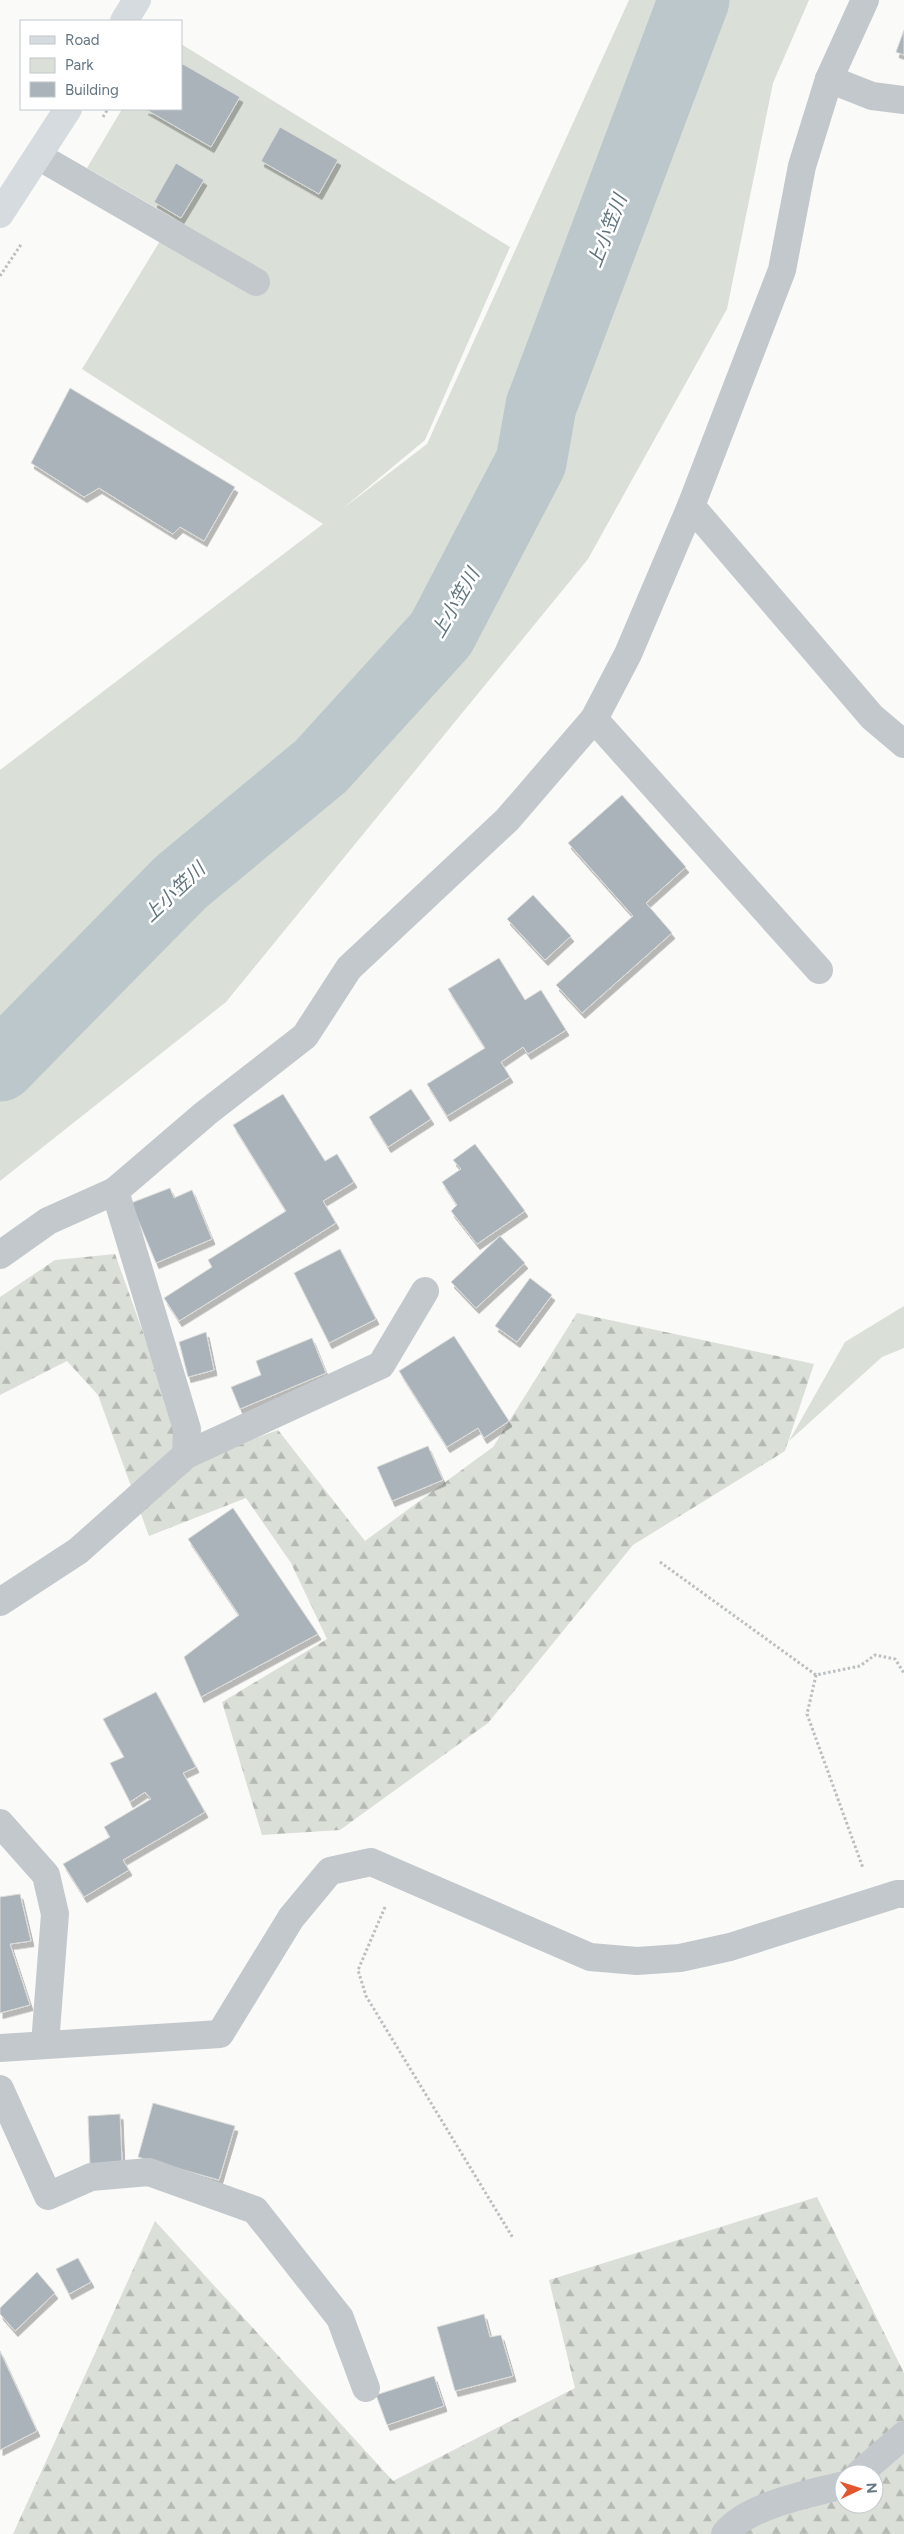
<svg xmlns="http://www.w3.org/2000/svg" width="904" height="2534" font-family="Figtree,'Noto Sans JP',sans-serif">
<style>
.green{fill:#dadfd7}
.forest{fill:url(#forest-firs);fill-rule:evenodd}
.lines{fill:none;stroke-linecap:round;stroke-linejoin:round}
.river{stroke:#bbc7cb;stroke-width:71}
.building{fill:#aab3b9;stroke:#dcdcda;filter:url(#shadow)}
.path{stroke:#bbbfc2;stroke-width:3;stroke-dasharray:2.5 2.5;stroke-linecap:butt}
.minor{stroke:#c3c8cc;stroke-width:28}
.major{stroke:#d6dbdf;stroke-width:28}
.labels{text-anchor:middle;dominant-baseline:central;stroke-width:5;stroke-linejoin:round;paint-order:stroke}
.water-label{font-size:19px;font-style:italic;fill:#60757c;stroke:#fff}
</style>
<defs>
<pattern id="forest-firs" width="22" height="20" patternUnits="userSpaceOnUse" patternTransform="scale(1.25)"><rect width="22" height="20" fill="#dadfd7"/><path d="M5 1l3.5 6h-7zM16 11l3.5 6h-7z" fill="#b4b9b4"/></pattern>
<filter id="shadow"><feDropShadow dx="3" dy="5.5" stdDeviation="0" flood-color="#0004"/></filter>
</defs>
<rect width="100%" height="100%" fill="#fafaf8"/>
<g class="green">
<polygon points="629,0 809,0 773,83 727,309 588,559 226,1002 0,1181 0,770 323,524 82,369 174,218 87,168 122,109 181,109 181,44 510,247 425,440 341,510 427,444"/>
<polygon points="904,1306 904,1348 882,1357 789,1441 845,1342"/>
</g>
<g class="forest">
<polygon points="115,1254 181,1439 210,1455 278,1430 365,1541 493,1447 577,1313 814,1364 785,1451 633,1545 488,1723 340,1830 262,1835 222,1702 327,1639 291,1563 246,1498 149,1536 98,1395 67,1361 0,1395 0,1297 55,1260"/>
<path d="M817,2197L904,2373V2534H13L155,2221L393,2481L575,2388L549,2280ZM844,2474H874V2504H844Z"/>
</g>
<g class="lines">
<polyline class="river" points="0,1066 181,882 321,766 441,634 531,462 541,406 694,0"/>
</g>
<g class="building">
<polygon points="904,30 904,55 896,52"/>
<polygon points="181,63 240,97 211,147 145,109 181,109"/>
<polygon points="280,127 338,160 319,194 261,161"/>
<polygon points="176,163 204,180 181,218 154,202"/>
<polygon points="70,388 235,487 204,541 180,527 173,534 99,488 84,497 31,463"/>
<polygon points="622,795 686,867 646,903 672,933 582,1013 556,985 633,916 568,843"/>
<polygon points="533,895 571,936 545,960 507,919"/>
<polygon points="499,958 525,1000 541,990 566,1030 528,1054 523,1047 501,1062 510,1077 447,1116 427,1084 485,1048 448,989"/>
<polygon points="411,1089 431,1119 388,1147 369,1117"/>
<polygon points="283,1094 325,1161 337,1154 354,1182 323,1201 336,1223 179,1321 164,1298 212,1267 208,1260 286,1211 233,1125"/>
<polygon points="475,1144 525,1211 477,1244 451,1211 457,1205 442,1182 461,1169 453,1160"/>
<polygon points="170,1188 174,1198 192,1190 212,1239 156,1263 131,1203"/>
<polygon points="500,1236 525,1263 476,1308 451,1282"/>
<polygon points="340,1249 376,1319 329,1343 294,1273"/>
<polygon points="530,1278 552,1295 517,1342 495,1326"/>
<polygon points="206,1332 214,1370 188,1377 179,1342"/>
<polygon points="454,1336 509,1421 484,1438 478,1428 447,1447 399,1371"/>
<polygon points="312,1338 326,1373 240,1409 231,1387 261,1375 256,1361"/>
<polygon points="428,1446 443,1480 392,1501 377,1467"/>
<polygon points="233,1508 318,1634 201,1697 184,1657 239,1615 188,1539"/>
<polygon points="156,1692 196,1767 183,1773 205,1812 123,1860 129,1870 84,1897 63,1864 110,1837 104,1827 151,1799 145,1792 130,1802 110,1763 124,1757 103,1719"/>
<polygon points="20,1894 31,1941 10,1944 30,2005 0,2013 0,1897"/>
<polygon points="153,2103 235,2126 219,2180 138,2157"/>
<polygon points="120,2114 122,2163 90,2165 88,2116"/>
<polygon points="78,2258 91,2282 69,2294 56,2269"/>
<polygon points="37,2272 55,2293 15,2331 0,2314 0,2308"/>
<polygon points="484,2314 490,2337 501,2335 513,2376 455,2391 437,2327"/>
<polygon points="0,2351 37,2431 0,2450"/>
<polygon points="434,2376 444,2406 387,2425 376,2395"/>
</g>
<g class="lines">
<g class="path">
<polyline points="103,117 108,109"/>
<polyline points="0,276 22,243"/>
<polyline points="660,1562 816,1675 860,1666 875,1655 895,1659 904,1673"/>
<polyline points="816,1675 807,1714 863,1868"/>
<polyline points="385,1907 358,1970 366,1996 513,2238"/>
</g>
<g class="minor">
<polyline points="829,79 872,96 904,100"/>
<polyline points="38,156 256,282"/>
<polyline points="691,506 872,717 904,744"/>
<polyline points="594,719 819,970"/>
<polyline points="0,1255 48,1221 115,1191 206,1113 305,1036 349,968 507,820 594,719 628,654 691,506 782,270 802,166 829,79 865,0"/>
<polyline points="186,1455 381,1365 425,1291"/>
<polyline points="0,1602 78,1551 186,1455 187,1429 115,1191"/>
<polyline points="0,1823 46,1875 55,1914 45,2044"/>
<polyline points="0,2048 220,2034 291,1918 330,1871 371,1862 590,1957 637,1961 680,1958 730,1947 897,1894 904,1894"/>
<polyline points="0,2089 48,2196 91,2177 149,2172 255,2210 340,2318 366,2388"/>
<polyline points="859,2474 904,2435"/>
<path d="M725,2534C747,2505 809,2494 844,2485"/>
</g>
<g class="major">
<polyline points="124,21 137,0"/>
<polyline points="0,214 68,109"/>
</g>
</g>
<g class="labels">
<g class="water-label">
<text transform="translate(607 231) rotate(-69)">上小笠川</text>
<text transform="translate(455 603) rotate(-60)">上小笠川</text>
<text transform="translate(174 892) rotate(-43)">上小笠川</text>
</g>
</g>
<rect x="20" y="20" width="162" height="90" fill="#ffffff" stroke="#c1c8cd"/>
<rect x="30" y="36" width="25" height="8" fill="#d6dbdf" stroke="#c1c8cd"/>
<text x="65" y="45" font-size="15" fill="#657683">Road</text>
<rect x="30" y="58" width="25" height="15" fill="#dadfd7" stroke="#c1c8cd"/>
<text x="65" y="70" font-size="15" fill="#657683">Park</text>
<rect x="30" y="82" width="25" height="15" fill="#aab3b9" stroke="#c1c8cd"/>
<text x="65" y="95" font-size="15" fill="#657683">Building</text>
<g transform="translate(859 2489) rotate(86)"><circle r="24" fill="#ffffff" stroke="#c1c8cd"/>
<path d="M0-4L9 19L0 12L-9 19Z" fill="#e4572e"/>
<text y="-8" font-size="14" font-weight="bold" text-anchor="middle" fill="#657683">N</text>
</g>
</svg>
